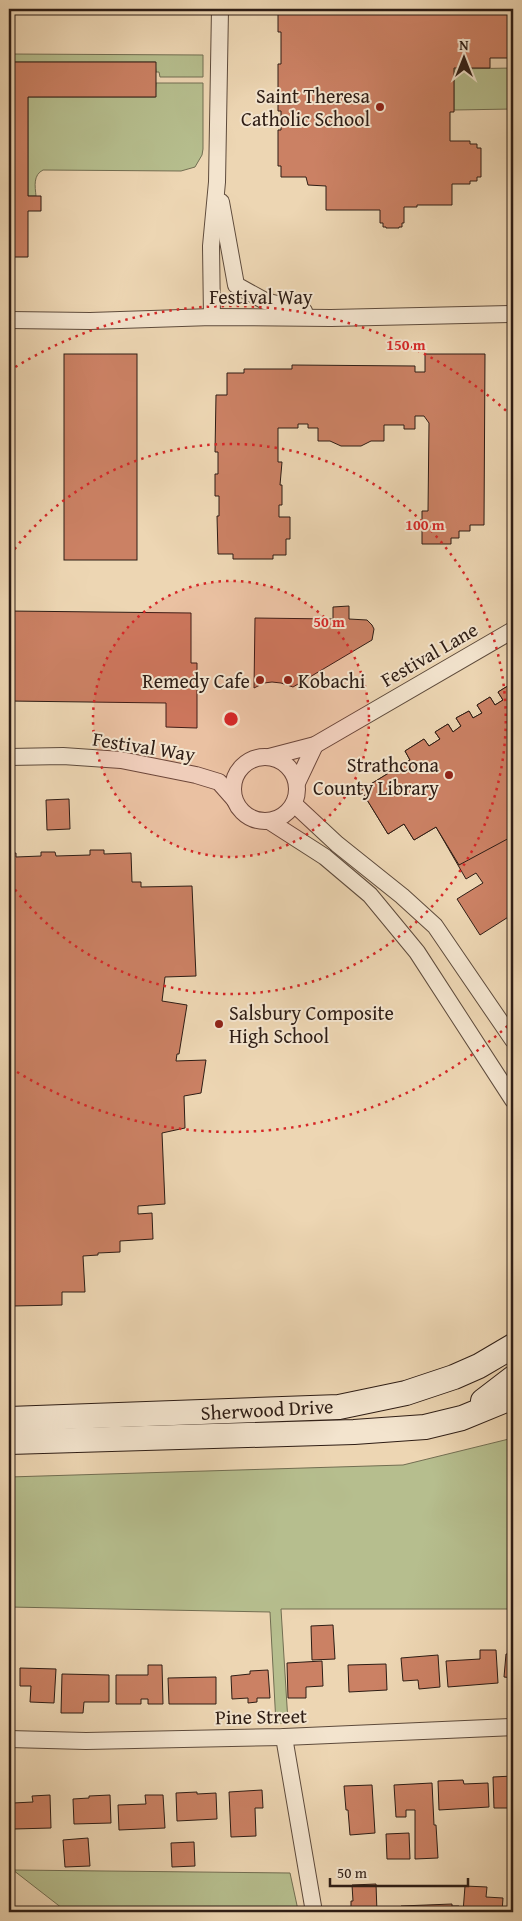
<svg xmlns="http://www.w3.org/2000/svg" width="522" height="1921" font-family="'Gentium Book Plus',serif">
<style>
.green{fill:#b6be8e;stroke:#726e52}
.building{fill:#cb8164;stroke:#2e1d15}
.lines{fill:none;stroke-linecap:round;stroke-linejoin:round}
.street-casing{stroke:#5e4b3c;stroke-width:18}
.secondary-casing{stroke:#2e1d15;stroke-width:26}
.street{stroke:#f3e4ce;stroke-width:16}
.secondary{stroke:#f3e4ce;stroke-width:24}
.ring{fill:none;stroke:#d62828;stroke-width:2.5;stroke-dasharray:2.5 5}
.poi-dot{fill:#8f2418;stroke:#f3e4ce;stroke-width:2}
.labels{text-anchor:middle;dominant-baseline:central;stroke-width:4;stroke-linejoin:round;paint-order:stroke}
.poi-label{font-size:20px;fill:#2e1d15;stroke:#f3e4ce;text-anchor:end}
.street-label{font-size:20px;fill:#2e1d15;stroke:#f3e4ce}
.centre{fill:#d62828;stroke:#f3e4ce;stroke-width:2.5}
.ring-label{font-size:15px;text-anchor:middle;font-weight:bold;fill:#d62828;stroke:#f3e4ce;stroke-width:4;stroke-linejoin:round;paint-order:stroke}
</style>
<rect width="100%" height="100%" fill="#edd6b3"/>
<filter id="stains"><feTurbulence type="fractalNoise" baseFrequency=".004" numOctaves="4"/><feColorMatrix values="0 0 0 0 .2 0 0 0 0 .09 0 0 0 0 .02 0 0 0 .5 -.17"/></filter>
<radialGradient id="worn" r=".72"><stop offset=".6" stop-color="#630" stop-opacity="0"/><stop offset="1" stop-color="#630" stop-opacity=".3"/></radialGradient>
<g class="green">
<polygon points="9,54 203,55 203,77 160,77 159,72 156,72 155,62 9,62"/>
<polygon points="513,68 513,109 454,110 454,69"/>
<path d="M156,83H203V149L202,155L195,167L181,171L43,170C33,175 35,186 36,196H28V97H155Z"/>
<polygon points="513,1438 513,1609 281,1609 288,1722 276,1724 270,1612 9,1607 9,1477 403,1465"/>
<polygon points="13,1870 290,1873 298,1910 296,1912 67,1912"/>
</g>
<g class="building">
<polygon points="281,9 509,9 509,27 513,27 513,58 490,58 490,68 454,68 454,112 450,112 450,141 470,141 470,144 477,144 477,148 481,148 481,177 477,177 477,181 470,181 470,184 452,184 452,205 417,205 417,207 404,207 404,223 402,223 402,227 399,227 399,228 386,228 386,227 383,227 383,223 380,223 380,210 326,210 326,186 308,185 306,177 281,177 281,166 278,166 278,130 281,130 281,111 278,111 278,64 281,64 281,32 278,32 278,13 281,13"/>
<polygon points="9,62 156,62 156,97 28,97 28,196 41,196 41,211 28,211 28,257 12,257 12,261 9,261"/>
<rect x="64" y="354" width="73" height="206"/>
<polygon points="425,354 485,354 484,525 470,525 470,531 459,531 459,538 451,538 451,544 422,544 422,511 428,511 429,423 424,416 415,416 415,429 404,429 404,425 384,425 384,441 371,441 361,446 341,446 330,441 318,441 318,428 308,428 308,424 298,424 298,428 278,428 278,462 282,462 280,485 282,485 282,505 279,505 279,517 290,517 290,539 286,539 286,555 273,555 273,559 233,559 233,554 218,554 217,516 219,516 219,496 215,496 215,474 218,474 218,452 215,452 216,395 227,395 227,373 244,373 244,369 292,369 292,365 415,366 415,372 425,372"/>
<polygon points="349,606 349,619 367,620 372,625 374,629 372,640 293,687 281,683 272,682 264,683 254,688 255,618 333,619 333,607"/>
<polygon points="9,611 191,613 191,663 197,663 197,728 166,727 166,703 9,701"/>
<polygon points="511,684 513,688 513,914 480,935 457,899 483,883 476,873 466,879 436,827 414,840 404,824 388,834 361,790 410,760 405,751 424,739 429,746 440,739 435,732 448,724 453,732 461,726 456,718 469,711 473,718 482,713 477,705 490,697 495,705 503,700 498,692"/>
<polygon points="511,684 513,688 513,836 459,865 436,827 414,840 404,824 388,834 361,790 410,760 405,751 424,739 429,746 440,739 435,732 448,724 453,732 461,726 456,718 469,711 473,718 482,713 477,705 490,697 495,705 503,700 498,692"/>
<polygon points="69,799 70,829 47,830 46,800"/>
<polygon points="90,850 104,850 104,854 131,853 132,882 141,882 141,887 192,886 196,976 165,977 162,1001 187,1005 179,1054 177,1054 176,1061 206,1060 201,1093 184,1096 185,1128 162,1133 165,1204 138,1206 138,1214 152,1213 153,1239 120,1241 120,1252 98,1253 98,1255 83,1256 85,1292 62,1292 62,1305 13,1306 11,1237 9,1237 9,853 16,853 16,857 41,856 41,852 55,852 56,856 90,855"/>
<polygon points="333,1625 335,1659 312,1660 311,1626"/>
<polygon points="480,1650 496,1650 498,1683 448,1687 446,1661 480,1659"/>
<polygon points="506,1654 513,1654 513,1678 504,1677"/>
<polygon points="438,1655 440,1687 419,1689 418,1680 403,1681 401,1658"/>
<polygon points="322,1661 323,1686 306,1687 306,1698 288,1698 287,1663"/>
<polygon points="386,1664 387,1690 349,1692 348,1665"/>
<polygon points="148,1665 162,1665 163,1704 148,1704 148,1699 141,1699 141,1704 116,1704 116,1675 148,1675"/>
<polygon points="20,1668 56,1669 54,1703 30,1702 31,1686 20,1686"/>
<polygon points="268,1670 270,1698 257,1698 257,1702 248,1703 248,1698 232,1699 231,1676 250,1674 250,1671"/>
<polygon points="62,1674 109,1675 109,1702 84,1702 83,1713 61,1713"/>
<polygon points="216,1677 216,1704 169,1704 168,1678"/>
<polygon points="513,1776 513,1808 494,1808 493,1777"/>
<polygon points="463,1780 464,1784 488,1783 489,1807 439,1810 438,1781"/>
<polygon points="432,1783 434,1825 436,1825 438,1858 415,1859 415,1810 406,1810 406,1817 396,1817 394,1785"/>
<polygon points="372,1785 375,1833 350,1835 348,1810 346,1810 344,1786"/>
<polygon points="262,1790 263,1808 255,1808 256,1836 231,1837 229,1792"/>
<polygon points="197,1792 197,1794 216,1793 217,1819 177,1821 176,1793"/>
<polygon points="50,1795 51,1828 14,1829 13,1803 33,1802 32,1796"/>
<polygon points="110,1795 111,1823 74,1824 73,1799 89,1798 89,1796"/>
<polygon points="145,1795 163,1795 165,1828 119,1830 118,1805 146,1804"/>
<polygon points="513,1821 513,1847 508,1846"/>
<polygon points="409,1833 410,1859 387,1859 386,1834"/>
<polygon points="88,1838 90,1866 65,1867 63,1840"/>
<polygon points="194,1842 195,1866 172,1867 171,1843"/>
<polygon points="376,1884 377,1912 351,1912 351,1901 353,1901 352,1885"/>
<polygon points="465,1886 487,1887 486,1897 503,1898 502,1912 463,1912"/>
<polygon points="452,1904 452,1906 459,1906 459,1912 401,1912 401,1906"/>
</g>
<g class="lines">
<defs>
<g id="street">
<polyline points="221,202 236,285 265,301 304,311"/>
<polyline points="212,317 211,246 217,182 220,9"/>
<polyline points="9,320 90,321 212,317 331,318 513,314"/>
<circle cx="265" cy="789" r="32"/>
<polyline points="9,757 63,756 121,760 196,775 219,782 234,799"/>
<polyline points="269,757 315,745 513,630"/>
<polyline points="297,783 315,745"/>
<polyline points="294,804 337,844 402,896 435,926 513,1040"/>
<polyline points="269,821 325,857 370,895 417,952 513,1100"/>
<polyline points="284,1737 314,1912"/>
<polyline points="9,1739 86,1741 284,1737 513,1727"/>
</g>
<g id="secondary">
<polyline points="483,1401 513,1378"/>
<polyline points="9,1419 339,1407 406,1393 454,1377 479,1366 513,1346"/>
<polyline points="9,1442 354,1432 425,1427 462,1418 513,1397"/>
</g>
</defs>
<use href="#street" class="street-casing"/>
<use href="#secondary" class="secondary-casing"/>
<use href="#street" class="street"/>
<use href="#secondary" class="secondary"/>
</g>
<circle cx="231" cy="719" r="138" fill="#d62828" fill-opacity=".12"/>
<g class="ring">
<circle cx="231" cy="719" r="138"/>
<path d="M10 555A275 275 0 1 1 10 883"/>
<path d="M513 1021A413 413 0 0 1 9 1067M9 371A413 413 0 0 1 513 417"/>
</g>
<g class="poi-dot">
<circle cx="380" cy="107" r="5"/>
<circle cx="260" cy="680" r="5"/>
<circle cx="288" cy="680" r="5"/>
<circle cx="449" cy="775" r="5"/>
<circle cx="219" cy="1024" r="5"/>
</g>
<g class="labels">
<g class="poi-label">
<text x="370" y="95">Saint Theresa<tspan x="370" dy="23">Catholic School</tspan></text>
<text x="250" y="680">Remedy Cafe</text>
<text x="298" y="680" text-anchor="start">Kobachi</text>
<text x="439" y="764">Strathcona<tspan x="439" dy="23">County Library</tspan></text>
<text x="229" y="1012" text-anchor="start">Salsbury Composite<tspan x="229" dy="23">High School</tspan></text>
</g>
<g class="street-label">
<text x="261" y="296">Festival Way</text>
<text transform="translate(429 654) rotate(-30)">Festival Lane</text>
<text transform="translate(144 746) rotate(9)">Festival Way</text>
<text transform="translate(267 1409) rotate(-3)">Sherwood Drive</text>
<text transform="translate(261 1716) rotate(-1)">Pine Street</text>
</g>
</g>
<circle cx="231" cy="719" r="8" class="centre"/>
<g class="ring-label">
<text x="406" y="350">150 m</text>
<text x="425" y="530">100 m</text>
<text x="329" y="627">50 m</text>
</g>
<rect width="522" height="1921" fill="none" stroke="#edd6b3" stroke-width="30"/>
<rect x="10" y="10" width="502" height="1901" fill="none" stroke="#2e1d15" stroke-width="2.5"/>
<rect x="15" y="15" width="492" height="1891" fill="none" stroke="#2e1d15"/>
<g transform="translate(464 58)" stroke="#f3e4ce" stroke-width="4" paint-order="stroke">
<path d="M0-4L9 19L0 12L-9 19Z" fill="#2e1d15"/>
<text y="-8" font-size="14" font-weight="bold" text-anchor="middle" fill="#2e1d15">N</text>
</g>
<path d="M330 1878v8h138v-8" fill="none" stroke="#2e1d15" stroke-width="2.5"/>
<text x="337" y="1878" font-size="15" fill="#2e1d15" stroke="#f3e4ce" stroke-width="4" paint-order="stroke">50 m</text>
<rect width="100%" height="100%" filter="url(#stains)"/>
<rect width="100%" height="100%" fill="url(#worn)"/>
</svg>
